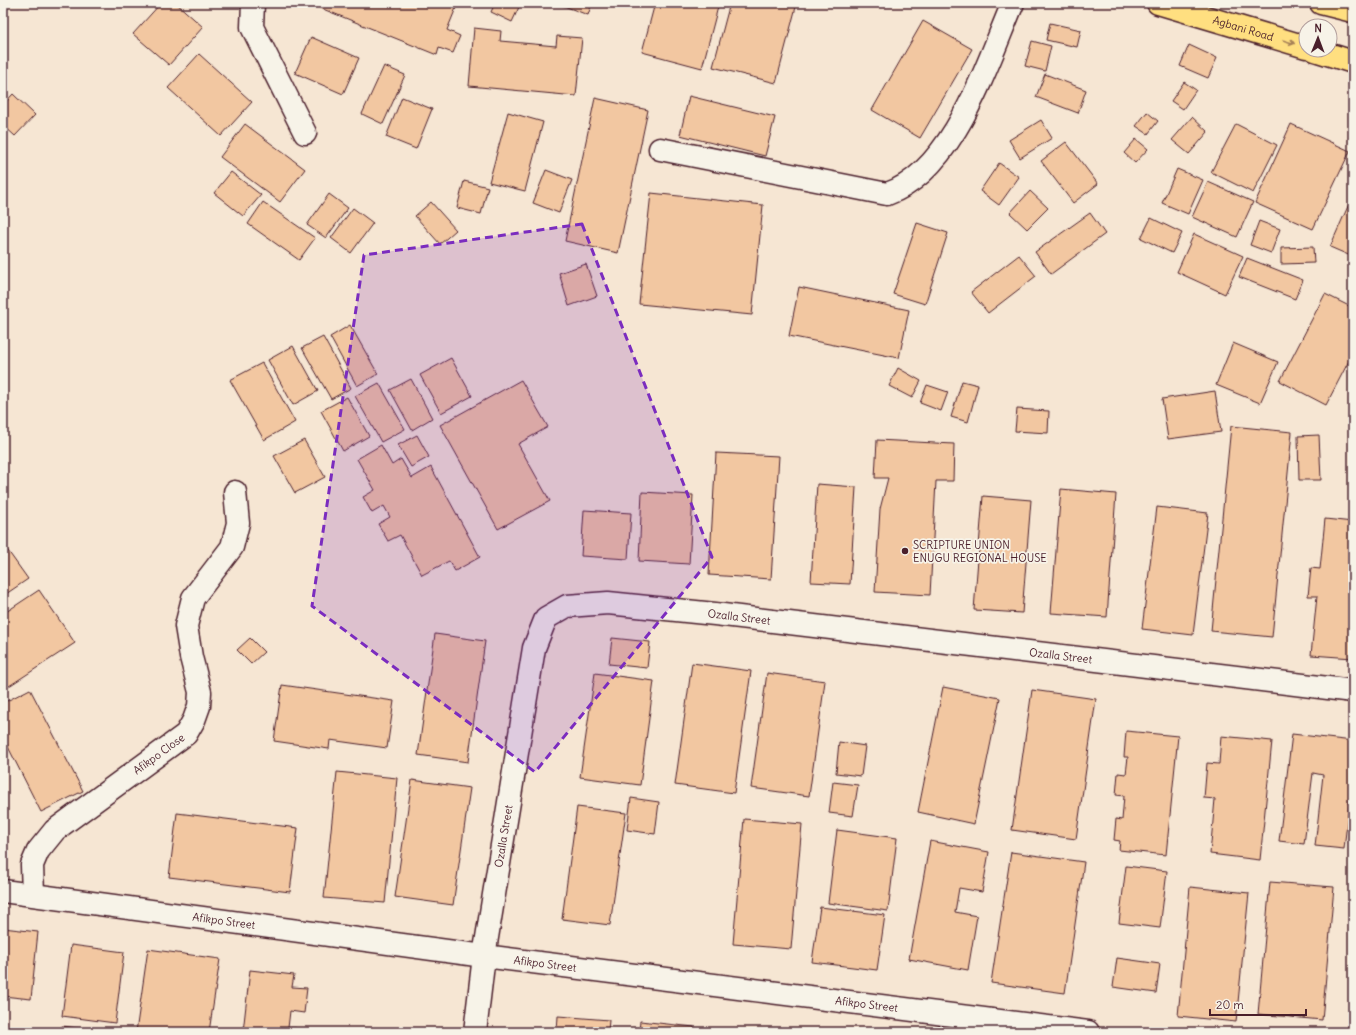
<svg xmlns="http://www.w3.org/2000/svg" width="1356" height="1035" font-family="Delius,sans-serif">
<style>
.building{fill:#f2c7a1;stroke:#4a1f2b}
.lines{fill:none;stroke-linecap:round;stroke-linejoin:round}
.minor-casing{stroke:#4a1f2b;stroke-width:25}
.primary-casing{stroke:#4a1f2b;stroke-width:25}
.minor{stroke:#f7f3e8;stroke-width:22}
.primary{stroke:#ffdf80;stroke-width:22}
.oneway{stroke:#a47f56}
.marked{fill:#7b2cbf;fill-opacity:0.2;stroke:#7b2cbf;stroke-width:3;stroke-dasharray:8 5;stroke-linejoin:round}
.poi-dot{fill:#4a1f2b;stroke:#f7f3e8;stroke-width:1.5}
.labels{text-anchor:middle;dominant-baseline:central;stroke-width:3.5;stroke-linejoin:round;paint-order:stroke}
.street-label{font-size:11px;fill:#4a1f2b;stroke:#f7f3e8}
.poi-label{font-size:11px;fill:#4a1f2b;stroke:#f7f3e8;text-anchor:start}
</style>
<rect width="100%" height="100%" fill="#f6e6d3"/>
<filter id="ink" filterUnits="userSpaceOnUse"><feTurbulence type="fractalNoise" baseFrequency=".025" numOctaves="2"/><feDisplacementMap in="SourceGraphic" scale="8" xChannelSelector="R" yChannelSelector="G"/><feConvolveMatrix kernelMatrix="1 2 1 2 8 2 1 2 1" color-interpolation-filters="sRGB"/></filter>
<g filter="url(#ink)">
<g class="building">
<polygon points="161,3 176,3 203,27 169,65 133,34"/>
<polygon points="308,3 458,3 447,30 460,36 453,53 439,48 437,55"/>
<polygon points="495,3 514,3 520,5 512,22 491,12"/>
<polygon points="556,3 592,3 588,15"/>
<polygon points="655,3 719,3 702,68 642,52"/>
<polygon points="730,3 797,3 776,83 713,67"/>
<polygon points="923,21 972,49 920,138 872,110"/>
<polygon points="1050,23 1081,30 1077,47 1046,40"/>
<polygon points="474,28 501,31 500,41 556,46 557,36 582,38 576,96 469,86"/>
<polygon points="311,37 359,58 343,94 295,73"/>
<polygon points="1032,41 1051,46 1045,71 1025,66"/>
<polygon points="1189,45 1217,58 1208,78 1180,66"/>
<polygon points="199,54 252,102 221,136 168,88"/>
<polygon points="384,66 405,75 383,124 362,114"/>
<polygon points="1045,74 1086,90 1078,113 1036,97"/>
<polygon points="1184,82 1196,90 1183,109 1171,101"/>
<polygon points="13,94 35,115 15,136 3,125 3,105"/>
<polygon points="689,96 775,117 765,156 680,135"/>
<polygon points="402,97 432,109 416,149 386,137"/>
<polygon points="595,98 648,110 618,253 565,241"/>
<polygon points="508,112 543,122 525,191 489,182"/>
<polygon points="1147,112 1158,121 1148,134 1136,126"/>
<polygon points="1192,117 1208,132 1189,154 1172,140"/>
<polygon points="1041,120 1052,138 1020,158 1009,140"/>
<polygon points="245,124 305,169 280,202 220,157"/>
<polygon points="1236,124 1277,145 1253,193 1211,172"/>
<polygon points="1291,124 1350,151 1313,229 1255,203"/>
<polygon points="1136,139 1148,149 1135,163 1124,153"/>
<polygon points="1066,142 1098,184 1073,203 1041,161"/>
<polygon points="999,163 1019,177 999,205 980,191"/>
<polygon points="1177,169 1203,180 1188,214 1162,203"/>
<polygon points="546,170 572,180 559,213 533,203"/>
<polygon points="231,172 261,195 243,216 214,193"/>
<polygon points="464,181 488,187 481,214 457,208"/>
<polygon points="1208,182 1253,202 1237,237 1192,217"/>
<polygon points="1030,191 1048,208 1027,229 1010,213"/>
<polygon points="651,193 763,205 752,315 639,304"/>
<polygon points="329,194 348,208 326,238 307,225"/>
<polygon points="263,202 315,238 299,260 248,224"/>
<polygon points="431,202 456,230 440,244 415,216"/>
<polygon points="1349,204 1353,206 1353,257 1330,247"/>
<polygon points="353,208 373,223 351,253 331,238"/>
<polygon points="1090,213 1105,234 1051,274 1035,252"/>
<polygon points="1151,218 1182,233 1172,253 1141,238"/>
<polygon points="1259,221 1280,229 1271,253 1250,245"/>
<polygon points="917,223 948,233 925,304 893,294"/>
<polygon points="1194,234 1243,256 1225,294 1177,272"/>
<polygon points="1313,247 1314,263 1281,264 1281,248"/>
<polygon points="1019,255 1036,276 988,313 971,292"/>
<polygon points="1247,258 1303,280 1295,299 1239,277"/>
<polygon points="586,264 597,296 569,306 559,273"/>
<polygon points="799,287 909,310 899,358 789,336"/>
<polygon points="1325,294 1353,308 1353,353 1326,405 1280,381"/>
<polygon points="350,325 378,374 357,386 330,337"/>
<polygon points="323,337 351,388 331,399 302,348"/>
<polygon points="1233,343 1278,362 1260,403 1216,385"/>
<polygon points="293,346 318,391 293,405 268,360"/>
<polygon points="451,358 472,396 441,413 420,375"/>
<polygon points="262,363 295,422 264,440 230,380"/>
<polygon points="898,368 921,381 912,398 889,386"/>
<polygon points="411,379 432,418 412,430 390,390"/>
<polygon points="521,380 548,427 518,444 550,501 498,529 440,425"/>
<polygon points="962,381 978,385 968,422 951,417"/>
<polygon points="379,383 405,429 381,442 355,396"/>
<polygon points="927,385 948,392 941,411 920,403"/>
<polygon points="1215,391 1221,432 1168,439 1162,399"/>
<polygon points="347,397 369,436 343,451 321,411"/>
<polygon points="1017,409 1049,411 1048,433 1015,431"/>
<polygon points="1231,426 1292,432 1272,637 1211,631"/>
<polygon points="417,435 429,457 411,467 398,445"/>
<polygon points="1319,435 1321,480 1299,480 1298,436"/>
<polygon points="304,440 325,477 295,493 274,456"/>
<polygon points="877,440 954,444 953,481 936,481 930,595 875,592 880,509 888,478 875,478"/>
<polygon points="381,445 392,465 401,459 412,478 431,467 480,557 455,571 449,561 422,575 400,535 388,541 378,524 390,517 384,506 372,513 363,497 375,490 357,459"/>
<polygon points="716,453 779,456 771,579 709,575"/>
<polygon points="817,484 856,487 850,584 811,582"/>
<polygon points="1061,489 1116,494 1107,617 1051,613"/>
<polygon points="642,492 693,495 689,564 639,561"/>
<polygon points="983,496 1031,500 1022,613 974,610"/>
<polygon points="1157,507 1208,513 1193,635 1142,629"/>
<polygon points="584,510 631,513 628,559 581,556"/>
<polygon points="1325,519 1353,522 1353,658 1311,655 1317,596 1308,596 1311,568 1320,569"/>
<polygon points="3,544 28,579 3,596"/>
<polygon points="39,590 75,643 3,690 3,614"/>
<polygon points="435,634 485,641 468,762 418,755"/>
<polygon points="250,638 264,652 251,664 237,650"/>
<polygon points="612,638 650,642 647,668 609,664"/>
<polygon points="692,663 751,671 734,793 675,785"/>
<polygon points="595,673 654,681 640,785 580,777"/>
<polygon points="767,673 825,681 809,796 751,788"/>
<polygon points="282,685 394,701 387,748 330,740 329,749 274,741"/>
<polygon points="943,687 1000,698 974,824 918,812"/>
<polygon points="30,689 83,791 41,812 3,737 3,703"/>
<polygon points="1032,690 1096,699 1076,839 1012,830"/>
<polygon points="1126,731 1178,736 1166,855 1119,850 1120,841 1114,840 1116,819 1122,820 1124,796 1116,795 1118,773 1126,774 1128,757 1124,757"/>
<polygon points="1292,734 1353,741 1353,769 1344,849 1315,846 1323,775 1313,773 1304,844 1279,841"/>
<polygon points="1221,736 1272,741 1260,860 1210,854 1215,799 1204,798 1207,763 1219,764"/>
<polygon points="839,742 865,746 861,776 836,773"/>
<polygon points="337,772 397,778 385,903 324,898"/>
<polygon points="412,780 470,788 453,905 395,897"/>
<polygon points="833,782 858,785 853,816 829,813"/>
<polygon points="631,798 659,802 655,834 627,830"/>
<polygon points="577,807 626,813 610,925 562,919"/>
<polygon points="177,813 298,828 290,892 169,877"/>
<polygon points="744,819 802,824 791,949 733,944"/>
<polygon points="837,830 897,838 888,911 828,903"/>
<polygon points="930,841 989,852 982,892 959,888 955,912 977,916 968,970 909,959"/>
<polygon points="1011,852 1084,862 1065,993 991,983"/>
<polygon points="1126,866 1167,871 1160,928 1119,923"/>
<polygon points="1270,882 1334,887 1322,1020 1258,1014"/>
<polygon points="1190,887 1249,893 1236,1022 1178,1016"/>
<polygon points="820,907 885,915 877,970 812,962"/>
<polygon points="3,928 38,932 31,999 3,996"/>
<polygon points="71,945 124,952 115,1023 62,1016"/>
<polygon points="148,949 220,959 209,1032 136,1032"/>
<polygon points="1117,958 1160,964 1156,993 1113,987"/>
<polygon points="250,970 294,975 292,987 307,988 304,1013 290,1011 288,1028 296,1028 295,1032 243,1032"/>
<polygon points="558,1016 609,1020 608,1032 557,1032"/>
<polygon points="640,1021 694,1027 694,1032 639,1032"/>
<polygon points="62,1026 109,1032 61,1032"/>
</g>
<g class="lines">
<defs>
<g id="minor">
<polyline points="253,3 252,27 305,133"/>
<path d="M660,149L887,194C954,171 987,63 1013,3"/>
<path id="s1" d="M3,891L484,956L1088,1032"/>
<path id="s2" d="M33,894L32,865L38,851L55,830L186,734L194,720L199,706L200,692L191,657L186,626L193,598L232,547L238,523L235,492"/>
<path id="s3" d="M475,1032L484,956L534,648L546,618L567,606L608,603L715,614L1353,691"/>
</g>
<g id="primary">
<path id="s4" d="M1158,3L1306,47"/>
<polyline points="1321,3 1353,11"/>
<polyline points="1315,50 1353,62"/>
</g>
</defs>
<use href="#minor" class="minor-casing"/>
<use href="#primary" class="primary-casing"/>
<use href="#minor" class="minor"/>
<use href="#primary" class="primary"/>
</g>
<defs><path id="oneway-shaft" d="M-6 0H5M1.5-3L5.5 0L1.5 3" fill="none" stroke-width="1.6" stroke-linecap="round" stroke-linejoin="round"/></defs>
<use class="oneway" href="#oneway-shaft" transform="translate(1289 42) rotate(17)"/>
</g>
<path class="marked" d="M582,224L712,557L535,772L312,606L364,255Z"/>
<circle class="poi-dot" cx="905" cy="551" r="4"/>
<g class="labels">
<g class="street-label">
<text stroke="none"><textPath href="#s4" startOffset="89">Agbani Road</textPath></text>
<text stroke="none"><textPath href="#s3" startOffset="618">Ozalla Street</textPath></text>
<text stroke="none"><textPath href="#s3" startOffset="942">Ozalla Street</textPath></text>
<text stroke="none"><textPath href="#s2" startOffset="200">Afikpo Close</textPath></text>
<text stroke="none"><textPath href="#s3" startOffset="198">Ozalla Street</textPath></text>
<text stroke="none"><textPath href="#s1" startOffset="223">Afikpo Street</textPath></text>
<text stroke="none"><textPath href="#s1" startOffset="547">Afikpo Street</textPath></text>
<text stroke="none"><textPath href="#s1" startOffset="871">Afikpo Street</textPath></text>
</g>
<g class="poi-label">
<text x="913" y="545">SCRIPTURE UNION<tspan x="913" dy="13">ENUGU REGIONAL HOUSE</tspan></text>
</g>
</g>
<rect width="1356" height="1035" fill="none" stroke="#f7f3e8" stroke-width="16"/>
<rect x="8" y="8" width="1340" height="1019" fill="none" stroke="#4a1f2b" stroke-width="1.5" filter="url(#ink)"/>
<g transform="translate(1318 38) rotate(1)"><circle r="19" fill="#f7f3e8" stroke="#b29e9c"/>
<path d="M0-3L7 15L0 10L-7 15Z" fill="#4a1f2b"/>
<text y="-6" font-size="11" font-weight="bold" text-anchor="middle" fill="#4a1f2b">N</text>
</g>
<path d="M1210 1009v6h96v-6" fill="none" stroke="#4a1f2b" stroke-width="2"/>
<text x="1216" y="1009" font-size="12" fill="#4a1f2b" stroke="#f7f3e8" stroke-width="3" paint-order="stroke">20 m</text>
</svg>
